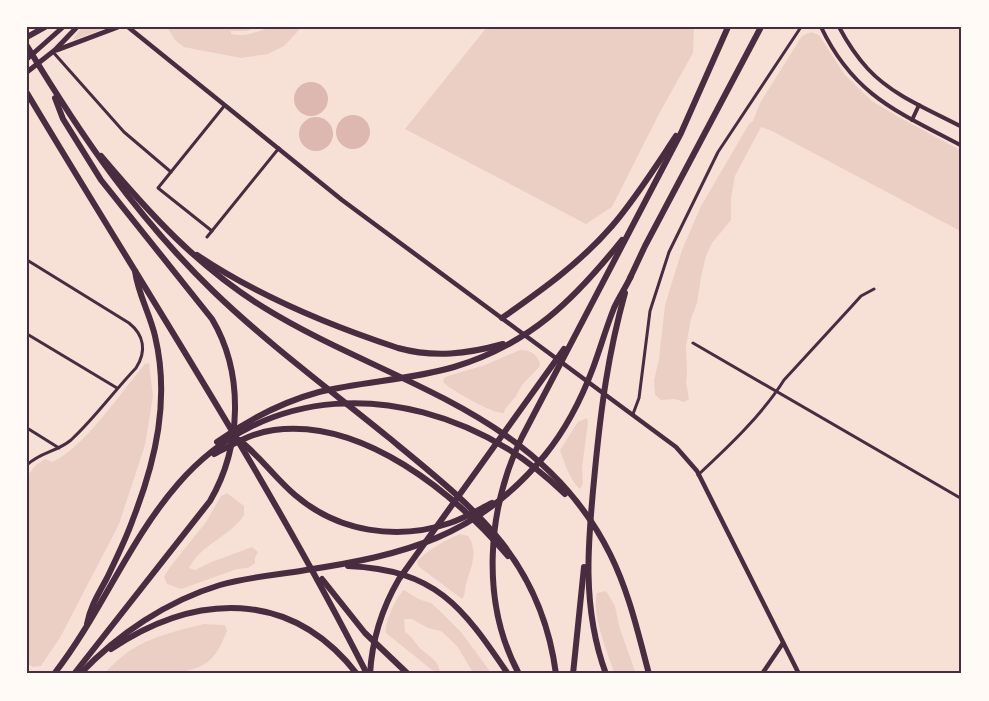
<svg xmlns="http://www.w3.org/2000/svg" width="989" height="701" font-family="'Space Grotesk',sans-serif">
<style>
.green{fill:#ebcfc5}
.water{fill:#dcb8b0}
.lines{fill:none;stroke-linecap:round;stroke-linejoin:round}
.minor{stroke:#4a2c40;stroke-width:3}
.tertiary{stroke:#4a2c40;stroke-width:4}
.secondary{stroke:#4a2c40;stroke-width:4.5}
.trunk{stroke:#4a2c40;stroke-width:5}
.motorway{stroke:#4a2c40;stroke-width:6}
.neatline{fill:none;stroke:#4a2c40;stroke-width:2}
</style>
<rect width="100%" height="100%" fill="#f7e1d7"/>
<g class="green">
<polygon points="82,27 109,27 74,40 74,38"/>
<path d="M167,27H257L246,31H231V34C250,37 251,33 268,28C278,24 292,27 302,27L284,46L268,54L241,58L184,47L175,40Z"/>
<polygon points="487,27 694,27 693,53 660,112 612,207 586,224 405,129"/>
<polygon points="811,32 819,35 845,75 872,101 897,116 962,151 962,232 772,131 761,127 735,176 731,198 731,220 712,243 706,256 701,277 697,303 691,319 686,346 687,373 686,382 689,399 684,402 675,399 661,400 655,395 654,380 659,359 665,305 682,250 701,206 749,124 753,121 760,103 802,36"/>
<path d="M520,350C530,349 540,356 540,366L522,385L516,396L505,409L504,413C495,415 450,390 443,382L444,378L448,376L485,365Z"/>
<path d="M149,363L153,396L145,445L119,524L61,636L41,666L33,667L27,664V476L36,465L45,459L52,462C83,449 122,391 145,364Z"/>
<path d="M587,418L588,422L582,468L583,484L580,489C570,481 564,462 560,450L578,422Z"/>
<path d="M227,493L244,506V515C230,537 201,544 189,568L195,570L209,563L252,547L258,552L255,558V563L248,568L237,569L181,589L167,584L164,577L170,567L206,522L221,496Z"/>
<path d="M460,534L468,536C479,551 471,568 466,584C464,591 466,594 462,599L418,566L417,561C428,550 445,540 460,534Z"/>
<path d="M404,590L418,599L431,603L440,611L461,632L492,674H474L457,646L441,631L428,628L412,619H404L405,632C413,637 415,644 422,650C430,657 438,660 440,672L432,670L386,633C384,623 396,597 404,590Z"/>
<path d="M606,591L615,606L619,626L636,674H615C608,655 591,613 597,593Z"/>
<path d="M204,624L225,625L227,631C223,640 219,651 211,659C190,680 132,674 103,674C110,668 117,660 124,655C147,637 176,631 204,624Z"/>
</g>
<g class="water">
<circle cx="311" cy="99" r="17"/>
<circle cx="353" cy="132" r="17"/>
<circle cx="316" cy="134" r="17"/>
</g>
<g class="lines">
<g class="minor">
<polyline points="53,52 124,132 171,172"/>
<polyline points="212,231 158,188 225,105"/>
<polyline points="207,237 279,148"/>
<path d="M27,260L129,323C144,335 147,351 136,368C114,391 94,419 71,440C57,452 40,452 27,465"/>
<polyline points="27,334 117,388"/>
<polyline points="693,343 962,499"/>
<polyline points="633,414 639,398 650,311 669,252 718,152 801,27"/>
<polyline points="27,428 59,448"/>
<path d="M698,475C729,446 762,415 784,380L852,306L861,296L874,289"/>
</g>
<g class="tertiary">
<path d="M821,27C854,96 898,112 962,146"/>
<path d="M839,27C847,42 856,56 868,69C893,96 930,110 962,127"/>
<polyline points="912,120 919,105"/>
</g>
<g class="secondary">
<polyline points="128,27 342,200 676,447 697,471 799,674"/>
<polyline points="762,674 783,643"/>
</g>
<g class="trunk">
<polyline points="57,50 118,27"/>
<polyline points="27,59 63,27"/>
<polyline points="27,72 55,50 77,27"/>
</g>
<g class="motorway">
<polyline points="27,37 45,27"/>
<path d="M27,46C82,137 136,216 213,291C268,344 329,389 388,437C472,506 541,558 556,674"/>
<path d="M27,93C142,286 265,473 367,674"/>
<path d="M55,98L63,119L101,180L212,319C244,373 242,446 210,501L74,674"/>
<path d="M101,156C151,215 197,266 263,307C387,384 538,409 610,554C629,592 638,633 649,674"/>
<path d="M197,255C258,296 328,325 398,348C434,358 467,354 503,344"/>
<polyline points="630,278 645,246 761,27"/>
<path d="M502,318C542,290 580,263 612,226C636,198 656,166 676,136"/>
<path d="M239,440C260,456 275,478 295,495C338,532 397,541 450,523C465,518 478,510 492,503"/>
<path d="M217,442C248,420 282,402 319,392C364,381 410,380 454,367C530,344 574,300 622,240"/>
<path d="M214,454C234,444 251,433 274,430C363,418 454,493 508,556"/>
<path d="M348,566C436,570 462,606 508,674"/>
<polyline points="322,579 365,633 408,674"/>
<path d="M87,624C90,607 99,593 107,578C116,559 126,539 133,519C156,460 170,399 155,336C150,314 138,294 135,271"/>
<path d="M111,649C195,593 290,588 357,674"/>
<path d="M54,674C101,614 129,540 178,484C265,383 400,383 508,449C529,462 547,477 565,494"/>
<path d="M80,674C118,634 167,601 220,585C248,577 277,575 306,570C404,555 478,537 545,455C566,429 581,400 593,368C600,349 606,328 614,308C619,297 626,287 631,276"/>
<path d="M370,674C372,640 382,608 399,579L564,349"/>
<path d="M519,674C480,602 487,509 522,437L681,133L728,27"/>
<polyline points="573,674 584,567"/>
<path d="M606,674C581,607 588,540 595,470C601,408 608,354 625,293"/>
</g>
</g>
<rect width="989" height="701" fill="none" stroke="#fffaf5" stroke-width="57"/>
<rect x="28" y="28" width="932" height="644" class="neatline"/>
</svg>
